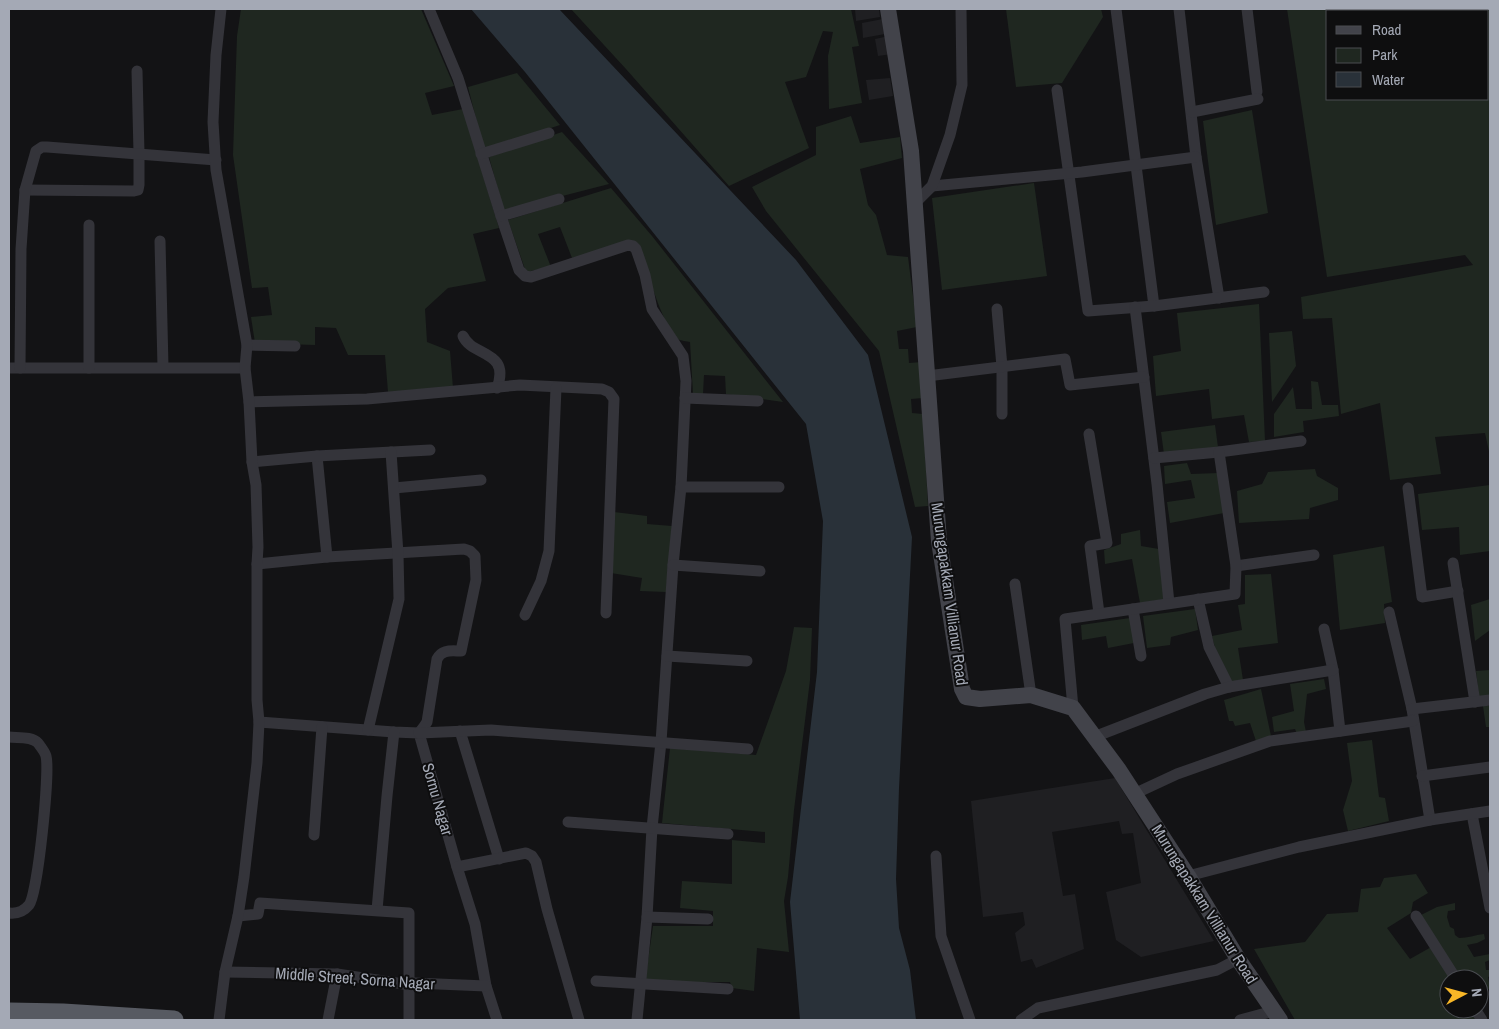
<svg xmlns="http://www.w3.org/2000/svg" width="1499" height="1029" font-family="'Archivo Narrow',sans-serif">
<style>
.built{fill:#1f1f22}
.green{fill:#1f2720;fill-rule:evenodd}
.water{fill:#293139}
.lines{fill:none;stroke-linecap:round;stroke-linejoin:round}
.minor{stroke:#34343a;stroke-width:11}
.secondary{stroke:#42434a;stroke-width:16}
.trunk{stroke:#575a62;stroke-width:19}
.labels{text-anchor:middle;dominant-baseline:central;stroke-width:4;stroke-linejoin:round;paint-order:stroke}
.street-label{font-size:16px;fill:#a4a9b5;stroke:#0e0e0f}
</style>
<rect width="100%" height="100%" fill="#131315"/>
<g class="built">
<polygon points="855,9 879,9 880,17 856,21"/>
<polygon points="883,19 885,34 863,38 862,23"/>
<polygon points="889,36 892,54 878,56 875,39"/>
<polygon points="890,78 893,96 869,100 866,80"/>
<polygon points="1115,778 1214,941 1141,957 1116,940 1106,892 1141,883 1133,833 1122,834 1119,821 1052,832 1063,896 1075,894 1084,949 1036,968 1032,959 1021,962 1015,933 1025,925 1023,912 983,917 971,801"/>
</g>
<g class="green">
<polygon points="241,9 421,9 454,86 425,93 432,115 463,109 499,228 473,234 486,281 448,288 425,309 427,342 450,351 453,388 388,392 385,355 348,355 336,328 315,327 315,345 255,343 251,317 272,315 268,287 252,288 233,155 237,36"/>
<polygon points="571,9 851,9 859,46 852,47 862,103 829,109 828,56 833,32 823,31 806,77 785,82 809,148 729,186 626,69"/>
<polygon points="1006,9 1101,9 1103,17 1062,83 1016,87"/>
<path d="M1287,9H1490V456L1485,433L1435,437L1441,474L1390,480L1380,403L1341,414L1332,318L1303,319L1301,297L1473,265L1465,255L1327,277ZM1328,11H1488V99H1328Z"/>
<polygon points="517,73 560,125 484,150 468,87"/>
<polygon points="1252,110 1268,213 1216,225 1203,121"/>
<polygon points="851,116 860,143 900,137 902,158 860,169 868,205 876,215 887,255 908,257 917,327 897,331 899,349 908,349 909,363 922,362 923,398 911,399 912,413 923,414 928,506 915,507 879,351 766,211 752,187 816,155 816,127"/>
<polygon points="562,132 609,184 504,211 489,157"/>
<polygon points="1034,183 1047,276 942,290 932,198"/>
<path d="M611,188L652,236L783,402L726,394L725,376L704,375L703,394H693L690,342C687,341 681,341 678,339C663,329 645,263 638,244L572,258L560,227L538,234L551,267L526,272L508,220Z"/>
<polygon points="1259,304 1265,441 1249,442 1244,415 1212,419 1209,389 1156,396 1153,356 1181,351 1177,313"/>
<polygon points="1292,331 1296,366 1272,402 1269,333"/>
<polygon points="1311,381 1318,382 1322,405 1338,405 1339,416 1303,421 1304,432 1274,437 1274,414 1293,387 1296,409 1312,409"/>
<polygon points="1215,425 1218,447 1164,454 1161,432"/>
<polygon points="1187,463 1191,474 1219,473 1224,513 1170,523 1167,502 1195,498 1191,480 1165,484 1164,466"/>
<polygon points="1315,469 1317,476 1338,488 1338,500 1310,508 1309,519 1239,523 1237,491 1262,484 1268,472"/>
<polygon points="1490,485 1490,551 1460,555 1459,527 1422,530 1418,494"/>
<polygon points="614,512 647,516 647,524 672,526 666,592 640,591 642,578 611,573"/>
<polygon points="1140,530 1141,546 1159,549 1166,599 1140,603 1132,559 1105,564 1104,550 1121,544 1121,534"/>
<polygon points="1384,546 1392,602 1384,604 1385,623 1340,630 1333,555"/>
<polygon points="1271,574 1278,643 1238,648 1243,680 1230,683 1216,652 1212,636 1242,630 1238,605 1245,604 1245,575"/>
<polygon points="1490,599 1490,630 1475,641 1471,605"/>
<polygon points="1195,609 1198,630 1171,637 1170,645 1147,648 1143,616"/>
<polygon points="1130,618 1134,643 1108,648 1106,636 1082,640 1081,625"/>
<polygon points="794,627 812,628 810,680 794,810 788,877 784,901 789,952 757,948 754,991 732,988 730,982 645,982 653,926 713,926 713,911 680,908 682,881 732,884 732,840 765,843 765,832 662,823 670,748 756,755 786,671"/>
<polygon points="1490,670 1490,696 1479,697 1476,671"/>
<polygon points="1324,679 1326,689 1307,694 1304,722 1306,732 1297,734 1295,729 1274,732 1272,717 1294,711 1290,684"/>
<polygon points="1261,689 1271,736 1256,741 1250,723 1235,726 1233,721 1229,721 1224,700"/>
<polygon points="1483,706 1490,706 1490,727 1486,727"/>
<polygon points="1372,740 1379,797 1385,798 1389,821 1348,831 1343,810 1352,781 1347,743"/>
<polygon points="1416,874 1428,893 1413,902 1411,913 1387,928 1410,959 1433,946 1454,979 1449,979 1449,1009 1473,1009 1480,1020 1295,1020 1254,949 1305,942 1327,914 1358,912 1361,889 1380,887 1384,878"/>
<path d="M1455,903V910L1448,911L1447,917L1450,927L1454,929L1455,935L1459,938C1468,938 1475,935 1484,934L1485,939L1477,943L1467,945L1474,957L1490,954V960L1485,962L1486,970H1490V976L1488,977L1490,988L1479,998V979H1459L1419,916L1437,907Z"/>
</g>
<polygon class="water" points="471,9 559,9 796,260 868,355 912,537 899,788 896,879 899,928 910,970 916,1020 800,1020 790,902 817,672 823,521 806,424 525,72"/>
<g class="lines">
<g class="minor">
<polyline points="429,9 458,78 501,216 519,270 525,276 531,277 628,245 633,246 636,249 645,275 652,309 683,356 686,381 681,487 673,565 661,742 652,828 647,917 637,1020"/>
<polyline points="1116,9 1154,306"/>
<polyline points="1179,9 1196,157 1219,298"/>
<polyline points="1247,9 1257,92"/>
<polyline points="1057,90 1088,311 1154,306 1264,292"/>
<polyline points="1192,112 1258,99"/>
<polyline points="481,154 549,133"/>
<polyline points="932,186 1082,172 1196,157"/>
<polyline points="25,190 134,191 138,190 139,185 139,153 137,71"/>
<polyline points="915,203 932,186 950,135 962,85 961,9"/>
<polyline points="501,216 559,199"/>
<polyline points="160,241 163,367"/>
<polyline points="1135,307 1157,484 1169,603"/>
<polyline points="997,309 1002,367 1002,414"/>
<path d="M463,336C472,357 511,350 497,388"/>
<polyline points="247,345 295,346"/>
<polyline points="9,368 245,368"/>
<polyline points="20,368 21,249 25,190 36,151 42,147 47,147 216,160"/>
<polyline points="89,368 89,225"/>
<polyline points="927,376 1065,359 1070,385 1144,377"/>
<polyline points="685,398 758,401"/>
<polyline points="249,402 367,399 520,385 602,389 609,392 614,399 606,613"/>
<polyline points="1089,434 1107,543 1090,546 1099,613"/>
<polyline points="317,456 327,557"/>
<polyline points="1154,458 1219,452 1301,441"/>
<polyline points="252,462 317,456 430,450"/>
<polyline points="681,487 779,487"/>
<polyline points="394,488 481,480"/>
<polyline points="1408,488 1422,597 1458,591"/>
<polyline points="1453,563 1475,702"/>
<path d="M257,564L327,557L464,549L470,551L475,556L476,580L461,651C451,651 442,649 437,659L427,722L423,728L419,733"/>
<polyline points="673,565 760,571"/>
<polyline points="1236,566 1314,555"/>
<polyline points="1015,584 1031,695"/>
<polyline points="1198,599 1209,647 1229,687"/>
<polyline points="1133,609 1141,656"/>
<polyline points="1389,612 1412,709 1430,820"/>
<polyline points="525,615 541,581 549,551 556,388"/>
<polyline points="1324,629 1333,670 1340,731"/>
<polyline points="667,656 747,661"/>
<polyline points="1073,708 1065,619 1235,594 1236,566 1219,452"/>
<polyline points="1412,709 1490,700"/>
<polyline points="259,722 394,732 419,733 457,867 475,924 486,986 497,1020"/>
<polyline points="368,730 399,599 398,554 391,452"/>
<polyline points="460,731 499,859"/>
<polyline points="419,733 491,730 748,749"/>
<path d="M9,737C18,738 32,736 38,743C41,747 45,752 46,756C50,772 38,893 29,905C24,911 17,914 9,913"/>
<polyline points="1094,737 1205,694 1229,687 1333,670"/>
<polyline points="1422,776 1490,767"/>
<polyline points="1134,794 1177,774 1270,741 1413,721"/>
<polyline points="1472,814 1490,908"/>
<polyline points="568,822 728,834"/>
<polyline points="314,835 322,727"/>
<polyline points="936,856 941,936 970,1020"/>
<polyline points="457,867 526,853 532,856 536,862 547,909 579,1020"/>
<polyline points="1188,876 1299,847 1430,820 1490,811"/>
<polyline points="377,910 387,796 394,732"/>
<polyline points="238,916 258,914 260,903 409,913 409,1020"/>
<polyline points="1416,916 1456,979"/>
<polyline points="647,917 708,919"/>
<polyline points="225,972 337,974 410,985 414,983 486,986"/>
<polyline points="596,981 728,989"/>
<polyline points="1475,1009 1482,1020"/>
<polyline points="219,1020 225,972 238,916 244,877 257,763 259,722 257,700 257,564 258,547 256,485 252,462 249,402 245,368 247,345 216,170 213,122 216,55 221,9"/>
<polyline points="328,1020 337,974"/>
<polyline points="1021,1020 1038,1008 1217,970 1238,959"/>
<polyline points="1240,1020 1274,1011"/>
</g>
<polyline class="secondary" points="888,9 911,151 939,541 962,689 966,697 980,699 1031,695 1073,708 1119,770 1188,876 1238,959 1280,1020"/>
<polyline class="trunk" points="9,1012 63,1013 174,1020"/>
</g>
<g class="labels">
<g class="street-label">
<text transform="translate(950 594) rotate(82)">Murungapakkam Villianur Road</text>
<text transform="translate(438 799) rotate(74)">Sornu Nagar</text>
<text transform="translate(1205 904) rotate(58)">Murungapakkam Villianur Road</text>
<text transform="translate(355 978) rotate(4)">Middle Street, Sorna Nagar</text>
</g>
</g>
<rect width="1499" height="1029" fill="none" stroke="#a4a9b5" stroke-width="20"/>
<rect x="1326" y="10" width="162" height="90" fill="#0e0e0f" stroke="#4a4c51"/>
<rect x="1336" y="26" width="25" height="8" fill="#42434a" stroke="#4a4c51"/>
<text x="1372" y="35" font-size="15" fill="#a4a9b5">Road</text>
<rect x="1336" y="48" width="25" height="15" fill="#1f2720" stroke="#4a4c51"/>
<text x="1372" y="60" font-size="15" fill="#a4a9b5">Park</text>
<rect x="1336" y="72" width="25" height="15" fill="#293139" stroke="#4a4c51"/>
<text x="1372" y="85" font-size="15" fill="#a4a9b5">Water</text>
<g transform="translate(1464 994) rotate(84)"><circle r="24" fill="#0e0e0f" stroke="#4a4c51"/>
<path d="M0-4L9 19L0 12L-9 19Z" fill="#f8b727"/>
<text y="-8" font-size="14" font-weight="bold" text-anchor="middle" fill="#a4a9b5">N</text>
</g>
</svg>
